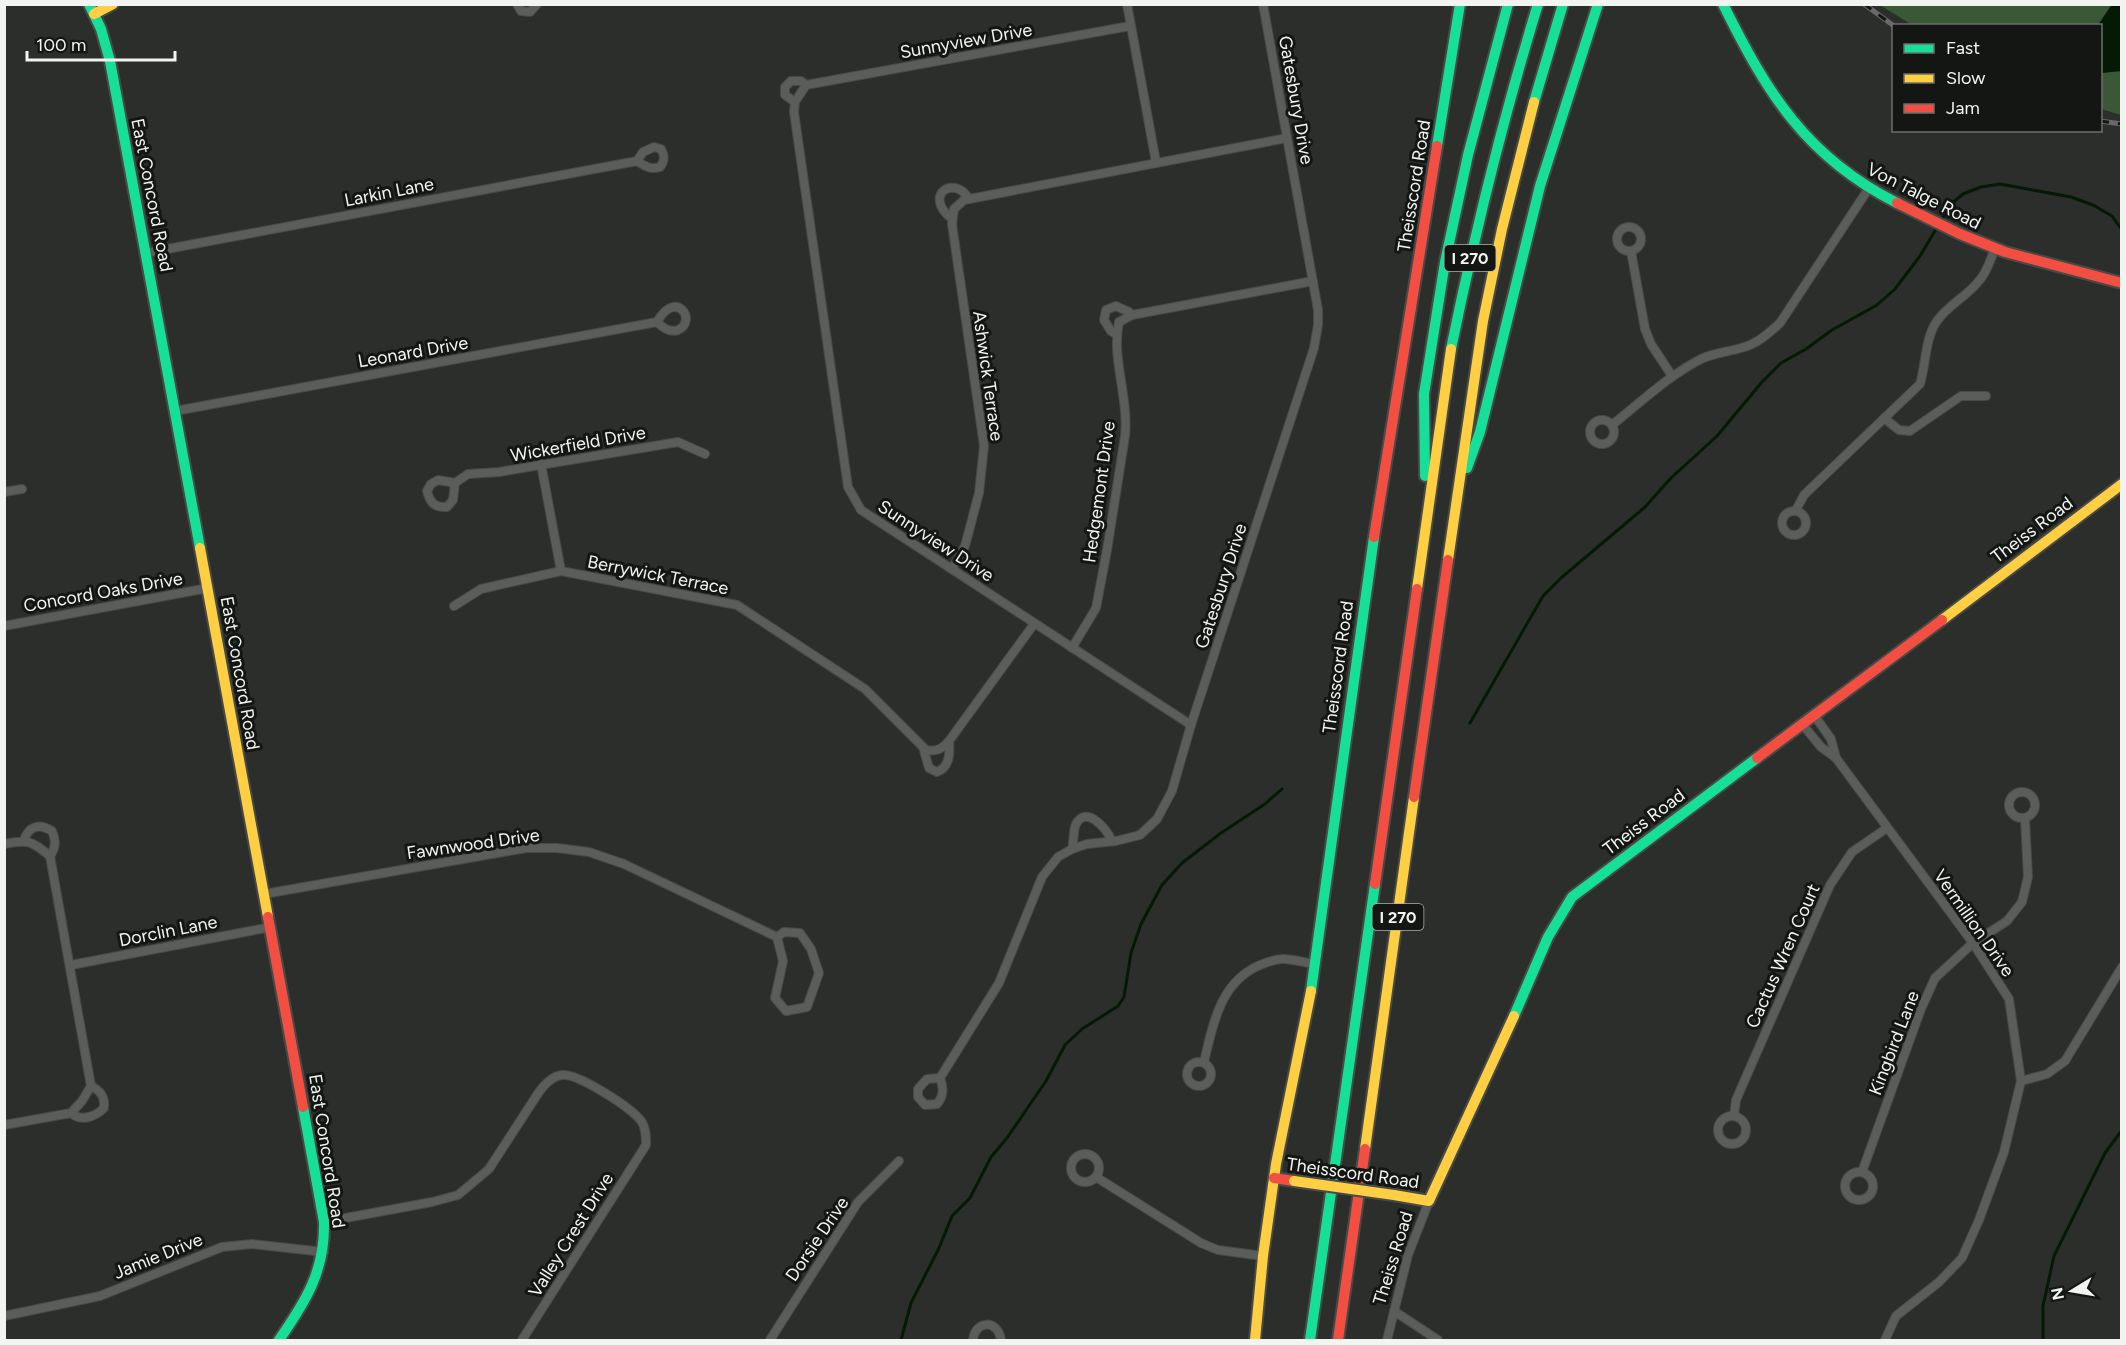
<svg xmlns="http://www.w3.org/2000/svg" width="2126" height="1345" font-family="Figtree,sans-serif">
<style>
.green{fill:#3a5836}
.water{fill:#041a04}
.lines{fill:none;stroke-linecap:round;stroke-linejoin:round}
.stream{stroke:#041a04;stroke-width:3}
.street-casing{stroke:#484a48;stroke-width:10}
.fast-casing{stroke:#484a48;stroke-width:14}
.slow-casing{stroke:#484a48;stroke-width:14}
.jam-casing{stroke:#484a48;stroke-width:14}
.street{stroke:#5b5d5b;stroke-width:8}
.fast{stroke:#16e098;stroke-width:10}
.slow{stroke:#ffcf43;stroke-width:10}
.jam{stroke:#f24e42;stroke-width:10}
.rail-casing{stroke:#676a67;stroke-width:5}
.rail{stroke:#141614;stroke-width:3;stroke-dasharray:9;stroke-linecap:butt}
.slow-bridge-casing{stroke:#484a48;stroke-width:14;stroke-linecap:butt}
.slow-bridge{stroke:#ffcf43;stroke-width:10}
.labels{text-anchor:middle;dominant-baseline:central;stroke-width:6;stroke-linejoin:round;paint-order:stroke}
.shield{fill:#141614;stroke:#afb1ae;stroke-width:1.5}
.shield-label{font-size:16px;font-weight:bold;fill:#f1f4f0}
.street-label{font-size:18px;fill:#f1f4f0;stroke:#141614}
</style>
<rect width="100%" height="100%" fill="#2b2e2b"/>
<g class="green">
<polygon points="1880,5 2112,5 2098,26 1912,25"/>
<polygon points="2121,71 2121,115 2101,109 2101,73"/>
</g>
<polygon class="water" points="2112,4 2121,5 2121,71 2101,73 2100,26 2098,25"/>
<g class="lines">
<g class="stream">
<polyline points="1470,723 1543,596 1561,578 1645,507 1671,478 1717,436 1762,382 1781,363 1806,349 1832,330 1877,305 1895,289 1920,256 1951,204 1963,194 1981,187 2000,184 2071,197 2093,205 2112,216 2122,230"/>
<polyline points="901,1340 911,1303 939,1248 952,1216 970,1198 991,1157 1007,1138 1046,1081 1065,1045 1082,1029 1118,1006 1124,997 1131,953 1141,924 1162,885 1182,863 1221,833 1265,804 1282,789"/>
<polyline points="2043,1340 2043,1306 2054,1256 2105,1153 2122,1130"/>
</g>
<defs>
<g id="street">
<polyline points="517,4 521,11 530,12 537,4"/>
<polyline points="1127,4 1156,162"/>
<polyline points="1130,26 806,85 795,102 794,112 848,487 861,510 1191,725"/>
<polyline points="795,102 785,95 785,87 791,81 801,81 806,85"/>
<path d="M952,219C922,195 954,174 969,199"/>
<circle cx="1629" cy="239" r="12"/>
<polyline points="1631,251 1645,329 1651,344 1672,376"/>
<path d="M146,253L637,161C645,166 650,170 660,167C665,161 665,156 661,149L654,147L643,152L637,161"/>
<polyline points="1116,334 1111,331 1104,320 1106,310 1116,306 1129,312 1131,315"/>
<path d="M175,411L657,322C663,328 670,333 678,330C698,321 676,288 657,322"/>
<polyline points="1884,418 1899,430 1910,431 1961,396 1986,396"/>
<circle cx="1602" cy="432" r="12"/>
<path d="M1612,425C1641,402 1668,376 1701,359C1714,353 1727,352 1741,348C1757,344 1768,334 1780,323L1869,188"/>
<polyline points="541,464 561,571"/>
<path d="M455,483L438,480L431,484L427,491C430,503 435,508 447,507L453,500L455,483L468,474L499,472L678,442L705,454"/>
<polyline points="4,492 22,489"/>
<path d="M1796,510L1804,495L1920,384C1926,364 1925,338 1937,321C1948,305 1966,297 1978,282C1987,273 1990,260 1995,249"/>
<circle cx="1794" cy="523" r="12"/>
<polyline points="952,569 965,546 979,493 984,446 952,224 954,209 964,200 1287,138"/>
<path d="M454,606L481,589L561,571L737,605L865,689L926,750C936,752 942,749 949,741L1034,624"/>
<polyline points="4,626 208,588"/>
<path d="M1072,648L1096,608L1107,550L1125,436C1129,398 1111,357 1119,322L1132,315L1313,281"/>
<polyline points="1814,715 1831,739 1836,758"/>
<polyline points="1802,724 1821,747 1836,758 1973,943 2009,999 2021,1081 2004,1152 1979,1220 1962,1258 1939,1282 1896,1316 1885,1340"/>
<path d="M923,747L929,768L937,772C950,767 950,753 949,741"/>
<circle cx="2022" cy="805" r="13"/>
<path d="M24,840C29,826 39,823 52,831C56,841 56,847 50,856"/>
<path d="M4,844C29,839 31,841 50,856L91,1086L82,1101L71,1113L4,1125"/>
<path d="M1072,849C1074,841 1073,830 1076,824C1087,804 1107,830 1112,841"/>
<polyline points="264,894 526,848 557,848 589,852 624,864 777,937 783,961 775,998 786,1011 807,1007 819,973 811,949 800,933 784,932 777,937"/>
<polyline points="71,965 271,927"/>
<path d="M1204,1062C1213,1024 1220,982 1260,965C1268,962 1275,959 1283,959C1294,959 1305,963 1316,964"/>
<circle cx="1199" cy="1074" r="12"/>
<path d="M940,1078C944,1088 944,1096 937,1104L925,1105L918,1097V1089L927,1079L940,1078L999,983L1042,877L1058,857L1072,849L1087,844L1116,841L1140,835L1157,819L1172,791L1191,725L1314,348L1318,325V310L1263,4"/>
<polyline points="2021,1081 2047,1074 2065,1061 2122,967"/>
<path d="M71,1113C81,1122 95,1117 104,1108C105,1097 101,1091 91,1086"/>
<polyline points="1734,1116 1736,1100 1830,885 1852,852 1887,828"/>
<circle cx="1732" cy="1130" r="14"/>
<circle cx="1085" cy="1168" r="14"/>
<circle cx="1859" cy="1186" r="14"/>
<polyline points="1862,1172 1921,1009 1935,978 1973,943 2007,921 2022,902 2028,877 2025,819"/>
<polyline points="1096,1177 1201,1243 1218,1250 1263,1256"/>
<path d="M324,1222L432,1202L458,1195L489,1169L537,1095C543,1086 551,1076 562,1075C578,1073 632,1108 642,1122C646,1129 646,1137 646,1145L522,1340"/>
<polyline points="1394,1311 1438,1340"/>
<polyline points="4,1316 100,1296 222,1247 252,1244 324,1252"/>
<polyline points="770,1340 858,1202 899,1161"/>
<path d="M973,1340C975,1320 998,1319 1001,1340"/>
<polyline points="1387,1340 1408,1255 1429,1201"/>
</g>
<g id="fast">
<polyline points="89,4 101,29 110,61 200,548"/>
<path d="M1723,4C1767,93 1806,157 1897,203"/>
<polyline points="1534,102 1563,4"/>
<polyline points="1437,146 1460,4"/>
<path d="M1451,349C1475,232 1503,118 1538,4"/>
<polyline points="1467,468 1480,432 1540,186 1598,4"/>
<polyline points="1425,476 1424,394 1445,262 1468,155 1508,4"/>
<polyline points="1311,991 1374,537"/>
<polyline points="1514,1016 1548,937 1572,897 1757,758"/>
<path d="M279,1340C306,1301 325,1271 324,1222L303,1107"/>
<polyline points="1310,1340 1375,884"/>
</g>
<g id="slow">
<polyline points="94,14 113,4"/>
<polyline points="200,548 268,917"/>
<polyline points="1448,560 1483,321 1502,229 1534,102"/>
<polyline points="1417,589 1451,349"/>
<polyline points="1942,620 2122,484"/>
<polyline points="1365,1149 1414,797"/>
<polyline points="1394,1195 1429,1201 1514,1016"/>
<polyline points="1255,1340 1263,1256 1276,1164 1311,991"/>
</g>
<g id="jam">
<polyline points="1897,203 1960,234 2005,252 2122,283"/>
<polyline points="1374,537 1437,146"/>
<polyline points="1757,758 1942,620"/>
<polyline points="1414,797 1448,560"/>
<polyline points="1375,884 1417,589"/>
<polyline points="268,917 303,1107"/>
<polyline points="1274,1178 1294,1181"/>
<polyline points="1338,1340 1365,1149"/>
</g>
</defs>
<use href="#street" class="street-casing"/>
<use href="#fast" class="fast-casing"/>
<use href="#slow" class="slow-casing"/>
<use href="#jam" class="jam-casing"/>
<use href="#street" class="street"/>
<use href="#fast" class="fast"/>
<use href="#slow" class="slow"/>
<use href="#jam" class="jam"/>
<defs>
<g id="rail">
<polyline points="1864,4 1894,26"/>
<polyline points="2100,121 2122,124"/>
</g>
</defs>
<use href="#rail" class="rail-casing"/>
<use href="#rail" class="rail"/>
<defs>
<polyline id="slow-bridge" points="1294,1181 1394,1195"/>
</defs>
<use href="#slow-bridge" class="slow-bridge-casing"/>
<use href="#slow-bridge" class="slow-bridge"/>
</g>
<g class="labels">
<g class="shield">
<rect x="1444.5" y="245" width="51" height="26" rx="4.5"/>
<rect x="1372.5" y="904" width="51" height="26" rx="4.5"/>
</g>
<g class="shield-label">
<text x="1470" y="258">I 270</text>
<text x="1398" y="917">I 270</text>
</g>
<g class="street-label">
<text transform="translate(966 41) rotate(-10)">Sunnyview Drive</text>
<text transform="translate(1296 100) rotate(80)">Gatesbury Drive</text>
<text transform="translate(1414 186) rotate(-81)">Theisscord Road</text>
<text transform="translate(389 192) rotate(-11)">Larkin Lane</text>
<text transform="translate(152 195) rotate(79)">East Concord Road</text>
<text transform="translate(1924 196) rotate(27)">Von Talge Road</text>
<text transform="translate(413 352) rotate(-10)">Leonard Drive</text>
<text transform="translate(988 376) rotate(82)">Ashwick Terrace</text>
<text transform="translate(578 444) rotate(-10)">Wickerfield Drive</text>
<text transform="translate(1099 492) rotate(-82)">Hedgemont Drive</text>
<text transform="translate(2032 530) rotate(-37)">Theiss Road</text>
<text transform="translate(936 541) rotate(33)">Sunnyview Drive</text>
<text transform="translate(658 575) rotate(11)">Berrywick Terrace</text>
<text transform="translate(1221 586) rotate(-72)">Gatesbury Drive</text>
<text transform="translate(103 592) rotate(-10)">Concord Oaks Drive</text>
<text transform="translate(1338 667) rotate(-82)">Theisscord Road</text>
<text transform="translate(240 673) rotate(80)">East Concord Road</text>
<text transform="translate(1644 822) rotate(-37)">Theiss Road</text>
<text transform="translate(473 844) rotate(-8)">Fawnwood Drive</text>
<text transform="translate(1974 923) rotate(55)">Vermillion Drive</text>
<text transform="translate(168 931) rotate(-11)">Dorclin Lane</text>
<text transform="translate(1783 956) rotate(-66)">Cactus Wren Court</text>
<text transform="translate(1894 1043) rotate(-69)">Kingbird Lane</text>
<text transform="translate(327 1151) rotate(81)">East Concord Road</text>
<text transform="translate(1353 1173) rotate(8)">Theisscord Road</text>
<text transform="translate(571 1235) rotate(-58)">Valley Crest Drive</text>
<text transform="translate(817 1239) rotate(-56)">Dorsie Drive</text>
<text transform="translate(158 1256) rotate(-22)">Jamie Drive</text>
<text transform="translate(1393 1258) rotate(-73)">Theiss Road</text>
</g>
</g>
<rect width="2126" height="1345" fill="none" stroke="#f1f4f0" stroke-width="12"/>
<rect x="1892" y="24" width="210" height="108" fill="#141614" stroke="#6c6f6c" stroke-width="1.5"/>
<rect x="1904" y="44" width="30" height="9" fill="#16e098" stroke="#6c6f6c" stroke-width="1.5"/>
<text x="1946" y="54" font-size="18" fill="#f1f4f0">Fast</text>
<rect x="1904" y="74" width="30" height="9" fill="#ffcf43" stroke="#6c6f6c" stroke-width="1.5"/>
<text x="1946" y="84" font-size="18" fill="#f1f4f0">Slow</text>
<rect x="1904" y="104" width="30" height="9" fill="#f24e42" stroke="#6c6f6c" stroke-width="1.5"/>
<text x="1946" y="114" font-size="18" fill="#f1f4f0">Jam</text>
<g transform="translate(2072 1291) rotate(259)" stroke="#141614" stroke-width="4.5" paint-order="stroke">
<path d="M0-4.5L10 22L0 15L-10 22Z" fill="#f1f4f0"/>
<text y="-9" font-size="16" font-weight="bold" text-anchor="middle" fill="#f1f4f0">N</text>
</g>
<path d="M27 51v9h148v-9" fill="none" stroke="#f1f4f0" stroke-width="3"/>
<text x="36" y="51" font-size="18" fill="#f1f4f0" stroke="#141614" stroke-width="4.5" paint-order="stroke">100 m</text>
</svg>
